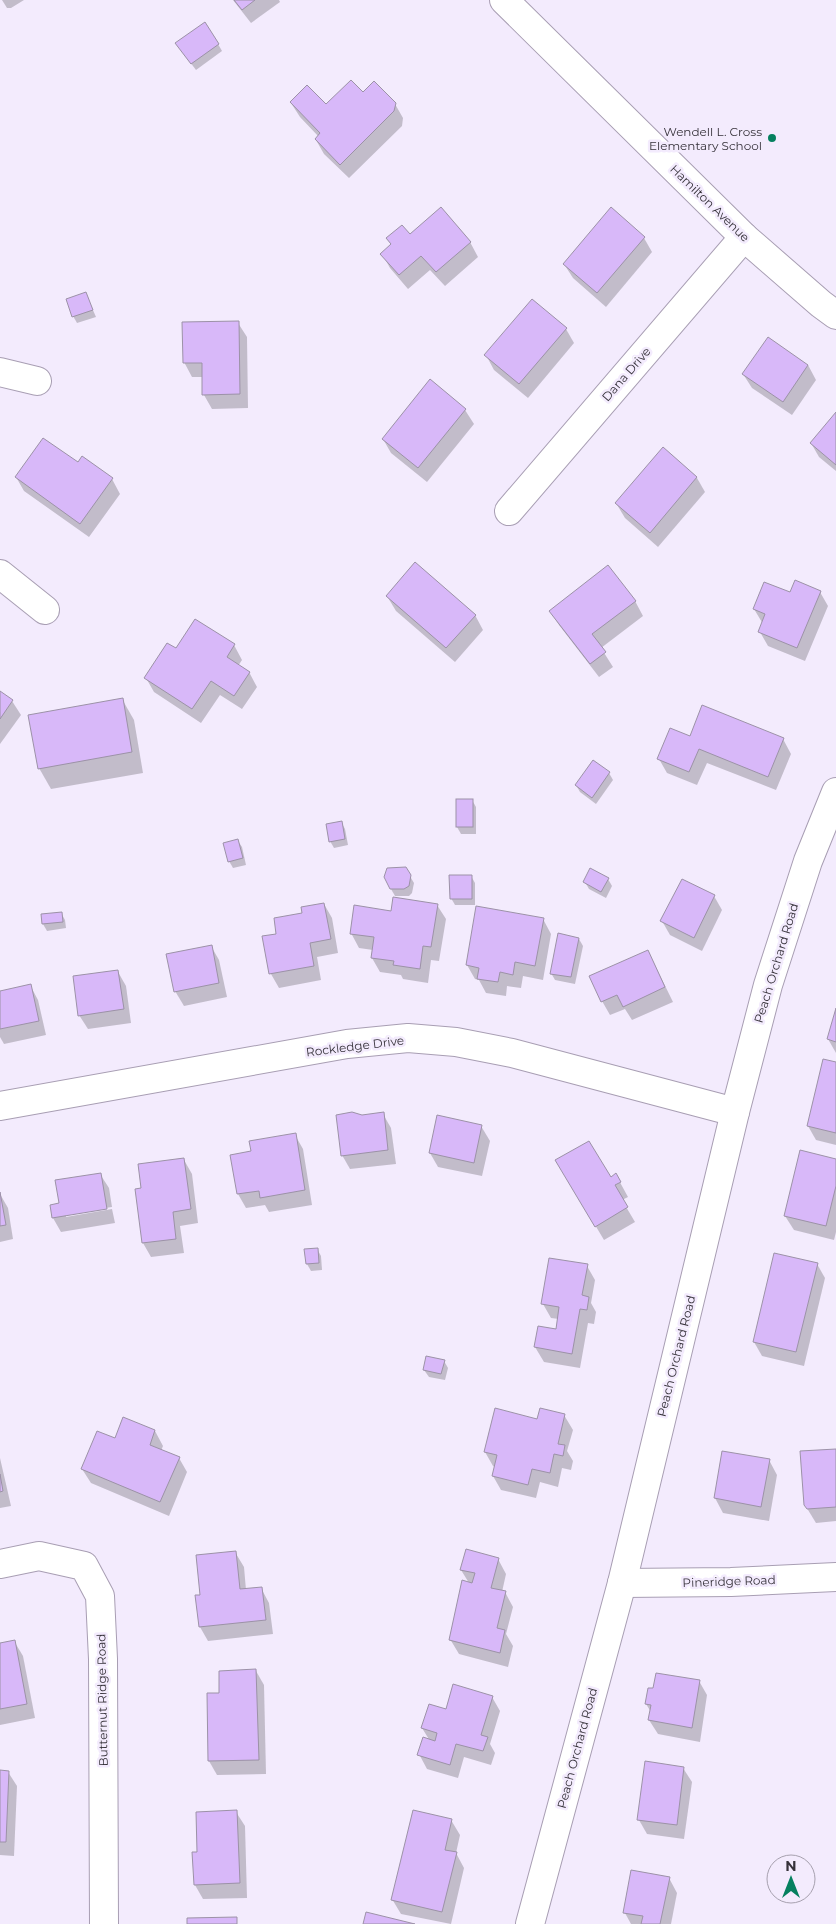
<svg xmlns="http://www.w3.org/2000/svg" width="836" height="1924" font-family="Montserrat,sans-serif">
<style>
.shadow{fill:#0003}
.building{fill:#d8b8f9;stroke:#9c92a7}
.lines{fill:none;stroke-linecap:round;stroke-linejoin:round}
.minor-casing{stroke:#a89eb3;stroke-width:30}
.minor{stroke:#fff;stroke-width:28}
.poi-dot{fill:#05805f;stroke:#f3ebfd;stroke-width:2}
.labels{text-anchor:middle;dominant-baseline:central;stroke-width:5;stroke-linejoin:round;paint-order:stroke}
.poi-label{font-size:12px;fill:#36323a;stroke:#f3ebfd;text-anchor:end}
.street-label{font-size:12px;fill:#36323a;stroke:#f3ebfd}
</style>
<rect width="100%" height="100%" fill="#f3ebfd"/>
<g class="shadow">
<polygon points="2,0 24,0 11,8 7,8"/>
<polygon points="233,0 279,0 280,2 251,23"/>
<polygon points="218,44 222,51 196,70 181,50"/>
<polygon points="363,94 395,104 403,118 402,126 349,178 324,154 316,140 319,137 300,117 291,103 326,106"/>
<polygon points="410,236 470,242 478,257 445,286 430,270 408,289 390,268 382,254 392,246 387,238"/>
<polygon points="644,238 652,252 606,307 573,278 564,264"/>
<polygon points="86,294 96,317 77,323 73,316"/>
<polygon points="238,323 247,337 248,408 212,409 204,395 203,377 192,377 184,362"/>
<polygon points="566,329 574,343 528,398 494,370 486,355"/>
<polygon points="808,365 816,380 792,415 752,388 743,374"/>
<polygon points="465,410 474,424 427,482 391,453 383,439"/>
<polygon points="836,414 836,471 819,457 811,443"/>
<polygon points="663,449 697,478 705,492 658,547 625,518 616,503"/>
<polygon points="83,458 112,479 120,494 89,537 24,491 16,477 78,464"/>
<polygon points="820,592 828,606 805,661 768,646 760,632 763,624 754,609 790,594"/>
<polygon points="387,596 475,615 483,630 455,662 396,611"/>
<polygon points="635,601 643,616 601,648 613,667 599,677 559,625 550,611"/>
<polygon points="234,645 242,660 238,666 249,672 257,687 242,709 220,695 201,723 154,692 146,678 176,650"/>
<polygon points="0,692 12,701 21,715 0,744"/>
<polygon points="122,699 134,720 143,773 51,789 39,768"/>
<polygon points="691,737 783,739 791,754 776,790 707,763 697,785 667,773 659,759"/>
<polygon points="609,773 613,780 596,804 580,792 576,785"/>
<polygon points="457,800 472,800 476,807 476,834 461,834 457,827"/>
<polygon points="341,822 345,829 348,845 334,848 330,841"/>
<polygon points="238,841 242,847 246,865 233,868 229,861"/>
<polygon points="405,868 414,883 412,893 409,896 395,896 391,889"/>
<polygon points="471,876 475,883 475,905 455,905 451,898"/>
<polygon points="608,879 612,886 606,898 589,889 585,882"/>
<polygon points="714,896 722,910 702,951 670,935 662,921"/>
<polygon points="324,904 332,918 338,953 317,957 321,980 279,988 271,974 277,935 303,914"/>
<polygon points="437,905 446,919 439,961 431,960 428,983 403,979 401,975 380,972 372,958 373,950 359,948 351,933 392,912"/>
<polygon points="61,913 65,920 66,928 47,931 43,924 42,915"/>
<polygon points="543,919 551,934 543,980 523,976 521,988 507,986 506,996 486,993 479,980 475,979 467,965"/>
<polygon points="579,939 583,946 575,984 555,980 551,973"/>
<polygon points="211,946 219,960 227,997 184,1006 175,991"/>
<polygon points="648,951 673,1002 632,1020 625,1009 610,1015 602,1001"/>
<polygon points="118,972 126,986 131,1023 88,1029 79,1015"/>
<polygon points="30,985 38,1000 46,1035 4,1044 0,1037 0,992"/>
<polygon points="836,1012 836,1053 828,1039"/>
<polygon points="836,1063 836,1145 816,1140 808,1126"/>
<polygon points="383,1114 391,1128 396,1164 350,1169 342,1155 362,1116"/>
<polygon points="481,1126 490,1141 482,1176 438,1167 430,1153"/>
<polygon points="295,1135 303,1149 312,1205 269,1212 265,1205 246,1208 238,1194 253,1152"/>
<polygon points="184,1160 192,1174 198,1223 180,1226 184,1253 151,1257 143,1243 136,1190 142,1189"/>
<polygon points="836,1160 836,1232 834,1240 794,1230 785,1216"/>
<polygon points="557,1161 610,1178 616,1175 628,1197 622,1200 635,1222 604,1240"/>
<polygon points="100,1174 109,1188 112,1207 66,1214 66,1217 112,1209 115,1223 61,1232 53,1218 60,1204"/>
<polygon points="0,1194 8,1208 13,1239 0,1242"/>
<polygon points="317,1249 321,1256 322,1270 311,1271 307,1264 306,1250"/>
<polygon points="817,1264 825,1278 804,1366 762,1356 754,1342"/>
<polygon points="587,1266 595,1280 591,1303 596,1312 594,1324 588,1323 580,1368 544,1362 535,1347 557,1331 559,1319 551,1318 543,1304"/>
<polygon points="444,1361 448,1368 445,1380 429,1377 424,1370"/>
<polygon points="564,1415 573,1430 567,1451 573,1461 571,1470 562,1468 558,1487 540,1482 536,1498 501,1490 493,1476 495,1467 493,1466 485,1452 538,1420"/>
<polygon points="124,1419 155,1431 163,1446 161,1451 179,1458 187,1472 169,1516 91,1483 82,1469 115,1440"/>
<polygon points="836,1450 836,1521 816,1523 805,1505"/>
<polygon points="723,1452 769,1460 777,1475 769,1521 723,1513 715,1498"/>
<polygon points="0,1458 11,1506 0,1508"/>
<polygon points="235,1552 244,1567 246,1590 261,1588 269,1603 273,1634 208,1641 200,1627 197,1596 202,1596"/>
<polygon points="498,1559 506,1574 502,1592 505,1592 513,1607 506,1634 513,1646 508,1667 459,1654 450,1639 463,1581 469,1583 461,1570"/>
<polygon points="14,1641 23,1656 35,1718 0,1725 0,1644"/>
<polygon points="256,1671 264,1685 266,1774 217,1775 209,1761 221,1694"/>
<polygon points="699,1681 707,1695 700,1742 658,1734 649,1720 651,1712 646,1704 654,1690"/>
<polygon points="492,1697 500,1711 490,1744 495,1753 491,1765 464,1757 458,1778 427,1769 419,1754 430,1741 422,1728 446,1710"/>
<polygon points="683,1768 692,1782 684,1839 647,1834 639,1820"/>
<polygon points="0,1772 8,1772 17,1786 14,1856 0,1855"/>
<polygon points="236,1812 245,1826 247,1898 203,1899 195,1885"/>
<polygon points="451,1820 460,1835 456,1853 464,1868 451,1924 401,1914 392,1899"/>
<polygon points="669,1878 677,1893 671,1924 631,1924 625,1913"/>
</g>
<g class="building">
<polygon points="234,0 255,0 242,10"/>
<polygon points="205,22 219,44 191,64 175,43"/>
<polygon points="351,80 363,92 374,81 396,103 394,111 340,165 315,139 320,133 290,102 307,85 326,104"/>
<polygon points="441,207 471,242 436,272 421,256 399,275 380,254 391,244 386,238 402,225 410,234"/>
<polygon points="611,207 645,237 597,293 563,264"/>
<polygon points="86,292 93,310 72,317 66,299"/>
<polygon points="532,299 567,328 519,384 484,355"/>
<polygon points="239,321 240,394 202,395 202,363 183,363 182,322"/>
<polygon points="768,337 808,365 783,402 742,374"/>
<polygon points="430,379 466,409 418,468 382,439"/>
<polygon points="836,412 836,465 810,443"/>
<polygon points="43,438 78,462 82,456 113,478 80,524 15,477"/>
<polygon points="663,447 697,477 650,533 615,503"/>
<polygon points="415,562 476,615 446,648 386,596"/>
<polygon points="608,565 636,601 592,634 606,652 590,664 549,611"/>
<polygon points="795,580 821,591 797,648 758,632 765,614 753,609 764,582 790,592"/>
<polygon points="195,619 235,644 227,657 250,672 234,696 211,681 192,709 144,678 167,643 176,648"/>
<polygon points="0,691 13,700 0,719"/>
<polygon points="123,698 132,752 38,769 28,715"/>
<polygon points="702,705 784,738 768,777 699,749 689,772 657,759 670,728 690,736"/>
<polygon points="593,760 610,772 592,798 575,785"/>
<rect x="456" y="799" width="17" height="28"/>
<polygon points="342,821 345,839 329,842 326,824"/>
<polygon points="238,839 243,858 228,862 223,843"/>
<polygon points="406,867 411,875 409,886 404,889 390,889 384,877 387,868"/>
<polygon points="590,868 609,878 601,892 583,882"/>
<polygon points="449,875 472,875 472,899 450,899"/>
<polygon points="682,879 715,895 694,938 660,921"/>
<polygon points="393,897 438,904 431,947 423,946 420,969 393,965 394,961 371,958 374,937 350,934 354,905 391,911"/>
<polygon points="324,903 331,939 310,943 314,966 269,974 262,936 276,934 274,918 302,913 301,907"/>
<polygon points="476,906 544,918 535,966 515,962 513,975 500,972 498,982 477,979 479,968 466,965"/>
<polygon points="62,912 63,922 42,924 41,914"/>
<polygon points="558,933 579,938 571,977 550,974"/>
<polygon points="212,945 219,983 174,992 166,954"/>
<polygon points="648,950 665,987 623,1007 617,995 601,1002 589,976"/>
<polygon points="118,970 124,1009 78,1016 73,976"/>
<polygon points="31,984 39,1021 0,1029 0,991"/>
<polygon points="836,1008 836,1042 827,1039"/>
<polygon points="823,1059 836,1062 836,1133 807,1126"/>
<polygon points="352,1112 362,1115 384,1112 388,1150 341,1156 336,1115"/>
<polygon points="437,1115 482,1125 474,1163 429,1153"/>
<polygon points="296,1133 305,1190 260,1198 259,1191 237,1194 230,1155 251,1151 249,1141"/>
<polygon points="589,1141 611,1177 616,1173 621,1182 615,1185 628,1207 595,1227 555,1160"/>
<polygon points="800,1150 836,1159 836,1186 826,1226 784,1216"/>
<polygon points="184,1158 191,1209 173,1212 176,1239 142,1243 135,1189 141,1188 138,1164"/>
<polygon points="101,1173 107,1209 52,1218 50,1205 59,1203 55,1180"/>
<polygon points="0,1192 6,1225 0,1226"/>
<polygon points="318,1248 319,1263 306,1264 304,1249"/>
<polygon points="774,1253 818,1263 796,1352 753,1342"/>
<polygon points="549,1258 588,1264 582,1295 589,1297 587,1310 580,1309 572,1354 534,1347 538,1326 556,1329 559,1307 541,1304"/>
<polygon points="426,1356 445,1360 441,1374 423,1370"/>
<polygon points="495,1408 537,1419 540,1408 565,1414 558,1444 565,1445 563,1456 554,1454 550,1473 532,1469 528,1485 492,1476 497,1455 484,1452"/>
<polygon points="123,1417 155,1430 150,1445 180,1457 160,1502 81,1469 97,1431 115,1438"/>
<polygon points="836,1449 836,1507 807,1509 804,1505 800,1451"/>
<polygon points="722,1451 770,1459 761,1507 714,1498"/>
<polygon points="0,1474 3,1491 0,1492"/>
<polygon points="466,1549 499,1558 491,1588 506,1591 497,1628 505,1630 500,1653 449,1640 462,1580 472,1583 475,1573 460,1570"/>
<polygon points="236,1551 240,1589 262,1587 266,1620 199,1627 195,1595 200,1595 196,1555"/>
<polygon points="15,1640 27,1704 0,1709 0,1643"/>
<polygon points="256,1669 259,1760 208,1761 207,1693 219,1693 219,1671"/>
<polygon points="656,1673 700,1680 692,1728 648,1720 651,1705 645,1704 648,1688 653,1688"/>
<polygon points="453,1684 493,1696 481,1735 488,1737 483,1751 456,1744 450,1765 417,1755 423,1737 435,1741 437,1733 421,1728 429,1704 446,1709"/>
<polygon points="645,1761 684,1767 677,1825 637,1820"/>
<polygon points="0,1770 9,1771 6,1842 0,1842"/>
<polygon points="237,1810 240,1883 194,1885 192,1852 197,1852 196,1812"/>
<polygon points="413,1810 452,1819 445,1850 457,1852 442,1912 391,1900"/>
<polygon points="631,1870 670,1877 660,1924 641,1924 643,1916 623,1913"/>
<polygon points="366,1912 415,1924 363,1924"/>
<polygon points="237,1917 237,1924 187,1924 187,1918"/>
</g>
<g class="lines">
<defs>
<g id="minor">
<polyline points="504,0 744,237 821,304 836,315"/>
<polyline points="0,372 37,381"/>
<polyline points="509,511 744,237"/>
<polyline points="0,574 45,610"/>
<polyline points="0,1106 347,1044 408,1038 456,1042 512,1053 735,1112"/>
<polyline points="0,1564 39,1556 84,1566 100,1596 103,1659 104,1924"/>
<polyline points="622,1583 731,1582 836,1577"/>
<polyline points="530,1924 622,1583 735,1112 768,985 808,861 836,792"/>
</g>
</defs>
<use href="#minor" class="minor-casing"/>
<use href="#minor" class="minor"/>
</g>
<circle class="poi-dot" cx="772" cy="138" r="5"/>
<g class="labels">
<g class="poi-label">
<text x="762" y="131">Wendell L. Cross<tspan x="762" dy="14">Elementary School</tspan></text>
</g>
<g class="street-label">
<text transform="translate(710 203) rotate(44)">Hamilton Avenue</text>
<text transform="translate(626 374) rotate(-49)">Dana Drive</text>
<text transform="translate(776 963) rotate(-73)">Peach Orchard Road</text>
<text transform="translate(355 1046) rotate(-7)">Rockledge Drive</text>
<text transform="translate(676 1356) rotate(-76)">Peach Orchard Road</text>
<text transform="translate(729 1581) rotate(-2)">Pineridge Road</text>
<text transform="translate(102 1700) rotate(-91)">Butternut Ridge Road</text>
<text transform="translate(577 1748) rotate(-75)">Peach Orchard Road</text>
</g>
</g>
<g transform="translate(791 1879)"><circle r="24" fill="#f3ebfd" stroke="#a7a1af"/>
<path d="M0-4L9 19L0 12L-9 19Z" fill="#05805f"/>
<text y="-8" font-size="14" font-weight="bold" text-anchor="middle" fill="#36323a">N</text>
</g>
</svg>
